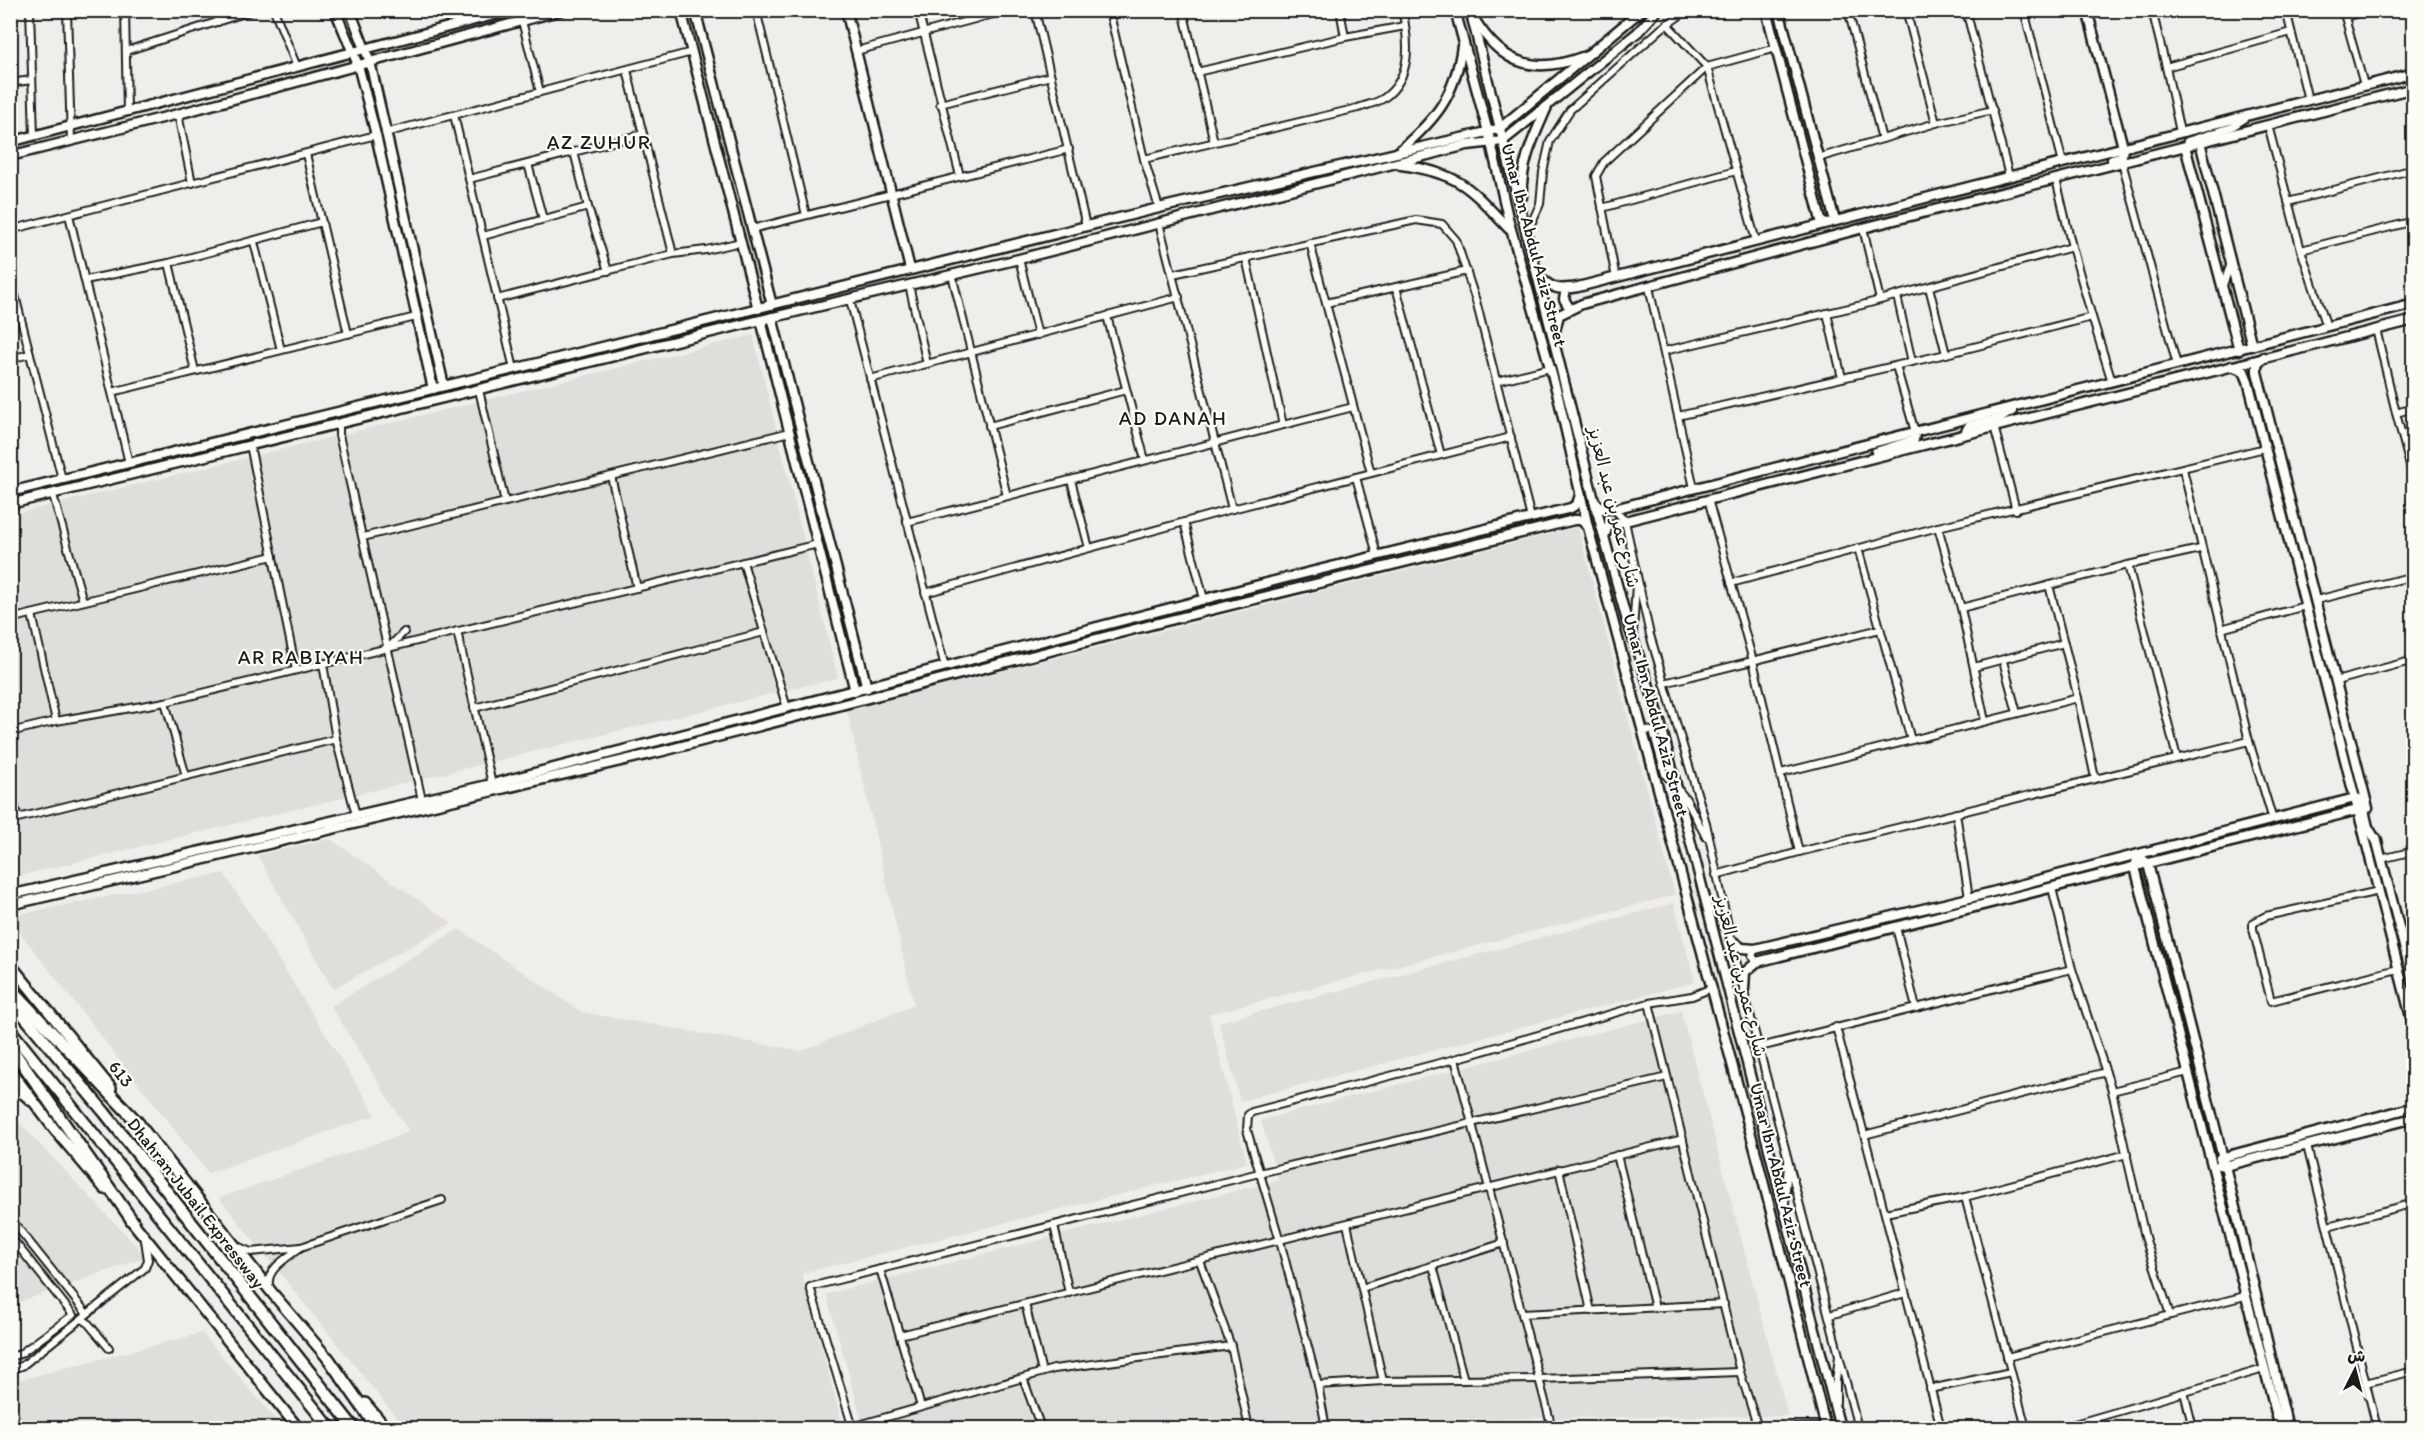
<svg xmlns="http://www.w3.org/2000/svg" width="2424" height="1439" font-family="Itim,'Playpen Sans Arabic',sans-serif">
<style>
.built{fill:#e0deda}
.green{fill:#d0cfcc;stroke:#767674;stroke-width:1.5}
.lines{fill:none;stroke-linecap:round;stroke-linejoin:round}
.street-casing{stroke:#1c1c1c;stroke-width:10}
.secondary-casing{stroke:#1c1c1c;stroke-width:13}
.primary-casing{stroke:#1c1c1c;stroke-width:14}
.highway-casing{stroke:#1c1c1c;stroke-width:15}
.street{stroke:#fdfcf7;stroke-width:6}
.secondary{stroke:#fdfcf7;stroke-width:8}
.primary{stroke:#fdfcf7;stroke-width:9}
.highway{stroke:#fdfcf7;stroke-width:10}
.labels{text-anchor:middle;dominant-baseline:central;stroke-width:4.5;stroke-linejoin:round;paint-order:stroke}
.street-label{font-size:18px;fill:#1c1c1c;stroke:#fdfcf7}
.neighbourhood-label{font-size:20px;letter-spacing:1.5px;fill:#1c1c1c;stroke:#fdfcf7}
</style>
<rect width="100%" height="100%" fill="#f0eeea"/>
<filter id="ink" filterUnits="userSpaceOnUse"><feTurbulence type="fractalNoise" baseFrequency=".0167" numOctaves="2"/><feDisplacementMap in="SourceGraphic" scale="12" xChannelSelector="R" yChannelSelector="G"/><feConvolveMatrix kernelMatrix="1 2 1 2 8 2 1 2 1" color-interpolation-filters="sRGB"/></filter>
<g filter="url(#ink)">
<g class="built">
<polygon points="753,335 838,678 11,878 10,515"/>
<polygon points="1578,527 1675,895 1209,1014 1247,1163 802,1273 843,1428 405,1428 219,1198 409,1132 331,1006 459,929 581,1012 801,1051 914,1005 847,710"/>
<polygon points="330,839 452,923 333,989 257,855"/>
<polygon points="224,873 376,1115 208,1173 11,921 11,916"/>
<polygon points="1674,903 1695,982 1240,1101 1219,1022"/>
<polygon points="1681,1011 1788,1416 1097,1422 1075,1428 864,1428 826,1294 1278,1180 1261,1120"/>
<polygon points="11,1114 147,1257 11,1305"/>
<polygon points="202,1333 283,1428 11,1428 11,1382"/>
</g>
<polygon class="green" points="928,11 928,10 972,11 931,20"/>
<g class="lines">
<defs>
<g id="street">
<polyline points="30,10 34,136"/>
<polyline points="67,10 71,141"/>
<polyline points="125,10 127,112"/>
<polyline points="214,10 218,22"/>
<polyline points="274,10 297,67"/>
<polyline points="756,10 806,215"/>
<polyline points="918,10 960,176"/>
<polyline points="1035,10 1086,226"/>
<polyline points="1109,10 1144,159 1159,208"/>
<polyline points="1183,10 1214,142"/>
<polyline points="1340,10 1345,37"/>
<polyline points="1848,10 1882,139"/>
<polyline points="1906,10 1936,123"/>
<polyline points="1966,10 2009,176"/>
<polyline points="2024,10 2063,163"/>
<polyline points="2152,10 2166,67 2291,32"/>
<polyline points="2286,10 2308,100"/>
<polyline points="2343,10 2364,85"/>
<polyline points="2153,15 2169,10"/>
<polyline points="2345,17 2369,10"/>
<polyline points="522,21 540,92"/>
<polyline points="1667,24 1707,67 1756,241"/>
<polyline points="126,51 254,10"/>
<polyline points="856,51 1008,10"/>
<polyline points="2166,67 2180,132"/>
<polyline points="627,70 673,254"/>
<polyline points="1197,72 1345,37 1405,26"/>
<polyline points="10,83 32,80"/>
<polyline points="940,104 1051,76"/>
<polyline points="178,114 192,183"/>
<polyline points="454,115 514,369"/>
<polyline points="2268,125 2301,250 2327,327"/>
<polyline points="385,133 692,52"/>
<polyline points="2185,146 2187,141 2232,127 2246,118"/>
<polyline points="574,152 588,207 608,271"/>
<polyline points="306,154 348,334"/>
<polyline points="1818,158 1936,123 1993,110"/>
<path d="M1144,159L1358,108C1366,105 1377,103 1384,98C1413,77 1409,40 1402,10"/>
<polyline points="2122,162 2177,365"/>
<polyline points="528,164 543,219"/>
<polyline points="469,179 643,134"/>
<polyline points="2288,202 2414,169"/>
<polyline points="1602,208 1736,171"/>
<polyline points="69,215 129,463"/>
<polyline points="1159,223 1232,509"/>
<polyline points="1863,228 1880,300"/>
<polyline points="752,229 1069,149"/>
<polyline points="10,230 376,135"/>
<polyline points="1527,233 1540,204 1543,172 1550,141 1570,110 1662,28 1682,14 1693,10"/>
<polyline points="483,236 588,207"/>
<polyline points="254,242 281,350"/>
<polyline points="1310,243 1371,473"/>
<polyline points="2301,250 2414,221"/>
<polyline points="1246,258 1283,425"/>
<polyline points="1019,259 1038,335"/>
<polyline points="169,263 195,371"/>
<polyline points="1173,274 1416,220 1442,224 1456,240 1476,301 1531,518"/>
<polyline points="952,275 1007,496"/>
<polyline points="10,276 62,479"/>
<polyline points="1616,278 1596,176 1604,162 1707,67 1776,48"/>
<polyline points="85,280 169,263 322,222"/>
<polyline points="909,285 927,364"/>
<polyline points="1396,287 1441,455"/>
<polyline points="1649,287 1694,488"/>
<polyline points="1929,287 1946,354"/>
<polyline points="2222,288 2230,266"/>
<polyline points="1897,296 1912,362"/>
<polyline points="497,299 673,254 706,250 741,242"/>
<polyline points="850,300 945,667"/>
<polyline points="1326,303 1467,271"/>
<polyline points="1827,313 1842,378"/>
<polyline points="1107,316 1145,460"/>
<polyline points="2092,317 2112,382"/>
<polyline points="2376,329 2396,413 2414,408"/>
<polyline points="1664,351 1862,305 2072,247"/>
<polyline points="10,359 30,354"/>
<polyline points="1896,366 1915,432"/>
<polyline points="870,379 1179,297"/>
<polyline points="1497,381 1550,368"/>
<polyline points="479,390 505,502"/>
<polyline points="112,392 416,317"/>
<polyline points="2396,413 2414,481"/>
<polyline points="1678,416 1946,354 2092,317 2072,247 2056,179"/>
<polyline points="339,424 339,435 422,800"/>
<polyline points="989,426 1126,390"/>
<polyline points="1994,426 2016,510"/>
<polyline points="250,445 296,670"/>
<polyline points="2183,469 2249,741 2273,820"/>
<polyline points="611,476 637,588"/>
<polyline points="1356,477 1377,555"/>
<polyline points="1071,480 1089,548"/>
<polyline points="53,495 83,601"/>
<polyline points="1708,499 1753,661 1799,852"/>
<polyline points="1614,509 1625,521 1650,635 1706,823 1733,949 1858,1428"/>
<polyline points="907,522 1353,407"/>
<polyline points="1184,522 1204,599"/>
<polyline points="1938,527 1961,608 1985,721"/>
<polyline points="363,537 790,432"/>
<polyline points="1858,548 1911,740"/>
<polyline points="743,562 787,708"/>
<polyline points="2128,565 2177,758"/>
<polyline points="1731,583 1938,527 2265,448"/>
<polyline points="2049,585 2078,698 2095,778"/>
<polyline points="925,593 1232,509 1511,437"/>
<polyline points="2316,600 2414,576"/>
<polyline points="1961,608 2128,565 2200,549"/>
<polyline points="32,614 56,721"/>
<polyline points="10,619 273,556"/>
<polyline points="2221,629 2305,606"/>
<polyline points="457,631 492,784"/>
<polyline points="1633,633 1636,584"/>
<polyline points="388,648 404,632"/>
<polyline points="2003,661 2017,713"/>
<polyline points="323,664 336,739 356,815"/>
<polyline points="1974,667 2064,643"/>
<polyline points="2336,681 2414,660"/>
<polyline points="1664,683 1880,629"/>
<polyline points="165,702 186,776"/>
<polyline points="474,708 764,632"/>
<polyline points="1642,730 1653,731 1665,774 1686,799 1706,837"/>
<polyline points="10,732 56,721 165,702 818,544"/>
<polyline points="1781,773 2078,698"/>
<polyline points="10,791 18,818 336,739"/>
<polyline points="1956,813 1969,898"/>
<polyline points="2381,859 2414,851"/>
<polyline points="1716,875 1799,852 2249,741"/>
<polyline points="2052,888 2072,969 2112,1091 2145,1237 2170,1315"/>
<polyline points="2379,891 2266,916 2253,923 2253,929 2271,1001 2398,969"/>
<polyline points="1896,927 1916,1008"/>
<polyline points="1755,949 1752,956 1757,962"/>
<polyline points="1649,1003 1740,1372 1758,1428"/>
<polyline points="1836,1027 1941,1428"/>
<polyline points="1760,1047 2072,969"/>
<polyline points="1455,1059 1552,1428"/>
<polyline points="2112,1091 2188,1072"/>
<polyline points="1864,1135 2106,1072"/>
<polyline points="2307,1146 2377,1428"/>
<polyline points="1617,1155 1655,1308"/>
<polyline points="1559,1169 1591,1311"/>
<polyline points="1965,1197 2026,1428"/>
<polyline points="1785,1204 1788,1163"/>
<polyline points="2408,1205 2414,1225"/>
<polyline points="1885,1213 1965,1197 2127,1154"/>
<polyline points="10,1218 87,1314"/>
<polyline points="1347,1224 1383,1381"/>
<polyline points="1054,1225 1069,1293"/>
<polyline points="2328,1226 2414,1203"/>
<polyline points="10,1236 73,1315 20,1354 10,1357"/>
<path d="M237,1246L251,1252L301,1247C289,1257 263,1270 270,1288"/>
<polyline points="301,1247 442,1200"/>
<polyline points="1200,1261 1231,1346 1249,1428"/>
<polyline points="1433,1266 1464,1380"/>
<polyline points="880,1269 921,1407"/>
<polyline points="1362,1288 1504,1243"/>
<polyline points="1025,1304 1042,1372"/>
<polyline points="1522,1314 1724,1304"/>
<polyline points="1830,1315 1905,1293"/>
<polyline points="82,1319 87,1322 109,1348"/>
<polyline points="900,1335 1683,1139"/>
<polyline points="2007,1357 2245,1296"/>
<polyline points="10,1369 22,1366 145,1268 148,1260 145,1240"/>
<polyline points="1023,1378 1041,1428"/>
<polyline points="2365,1383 2414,1371"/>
<polyline points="1318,1385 1383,1381 1539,1379 1740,1372"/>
<polyline points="1930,1389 2011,1372"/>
<polyline points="2184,1392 2193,1428"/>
<polyline points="1836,1402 1836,1381 1839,1356"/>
<polyline points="852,1427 1054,1369 1231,1346"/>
<polyline points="853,1428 810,1287 1259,1173 1667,1077"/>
<polyline points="1326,1428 1318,1385 1280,1241 1247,1130 1248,1115 1252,1112 1455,1059 1649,1003 1692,996 1712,988"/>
<polyline points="1762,1428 1826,1427"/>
<polyline points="2061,1428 2264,1369"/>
</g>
<g id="secondary">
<polyline points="335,10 358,65 376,135 433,389"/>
<polyline points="350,10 370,62 444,386"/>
<polyline points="681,10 758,309"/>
<polyline points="695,10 772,305"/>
<polyline points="846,10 910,269"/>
<polyline points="1455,10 1491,143 1509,222 1558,396 1588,527 1757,1157 1826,1428"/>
<polyline points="1470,10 1594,500 1627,621 1657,710 1840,1428"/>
<path d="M1476,10L1470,12C1497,60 1528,77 1582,57"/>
<polyline points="1766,10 1822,224"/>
<polyline points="1779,10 1835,221"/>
<polyline points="2087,10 2123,147 2122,156 2112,160"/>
<polyline points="10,142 513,10"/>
<polyline points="2200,142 2252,346"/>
<polyline points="2185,146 2239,350"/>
<path d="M1398,152C1435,120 1455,97 1462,46"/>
<polyline points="10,156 178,114 562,10"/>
<path d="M1401,165C1460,173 1470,188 1509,229"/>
<path d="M1522,197C1520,164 1534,137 1547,107"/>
<path d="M1539,277C1554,290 1559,290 1578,287L2414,73"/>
<polyline points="1566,289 1564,299 1570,309"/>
<polyline points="772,317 867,688"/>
<polyline points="761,320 855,691"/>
<polyline points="1554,335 1559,315 1582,304 1863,228 2414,88"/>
<polyline points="2264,357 2257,365 2257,372 2368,808"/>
<polyline points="2232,366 2244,371 2248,381 2414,1029"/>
<polyline points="1971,432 1966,431 1969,426 2000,418 2012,411"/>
<polyline points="1876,452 1914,440 1915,432"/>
<polyline points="10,492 514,369 1159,208 1487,132 1500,128 1642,10"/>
<polyline points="1594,501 1603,509 1614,509 2414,304"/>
<polyline points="10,504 761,320 1019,259 1467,145 1503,141 1638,32 1658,10"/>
<polyline points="1604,537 1608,526 1625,521 2414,320"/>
<polyline points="2376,838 2414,985"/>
<polyline points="10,895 492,784 1286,578 1571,508 1577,504 1580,495"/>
<polyline points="10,905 663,751 1162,622 1574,520 1581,520 1588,527"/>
<polyline points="1731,940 1742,948 1755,949 1969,898 2355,798 2359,799 2362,802 2368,827 2377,842"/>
<polyline points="1744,989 1745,972 1757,962 2358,810"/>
<polyline points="10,1091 23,1094 31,1101"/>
<polyline points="2220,1158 2414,1107"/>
<polyline points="2219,1165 2225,1166 2414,1118"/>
<polyline points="2280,1428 2135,867 2138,855 2148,864 2225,1166 2288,1428"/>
</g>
<g id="primary">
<polyline points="10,964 111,1088"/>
<polyline points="10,1070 55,1130 105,1189"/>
<polyline points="136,1120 273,1294 331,1362"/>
<polyline points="131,1220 298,1428"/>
<polyline points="365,1403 386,1428"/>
</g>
<g id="highway">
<polyline points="10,988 139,1124"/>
<polyline points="10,999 105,1113 354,1428"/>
<polyline points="10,1030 330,1428"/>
<polyline points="10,1046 134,1223"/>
<polyline points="328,1358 377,1428"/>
</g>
</defs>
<use href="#street" class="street-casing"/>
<use href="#secondary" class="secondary-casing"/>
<use href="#primary" class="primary-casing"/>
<use href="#highway" class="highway-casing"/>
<use href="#street" class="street"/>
<use href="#secondary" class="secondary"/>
<use href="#primary" class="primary"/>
<use href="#highway" class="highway"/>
</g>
</g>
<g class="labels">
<g class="street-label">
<text transform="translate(1534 245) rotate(75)">Umar Ibn Abdul Aziz Street</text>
<text transform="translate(1614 507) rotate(76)">شارع عمر بن عبد العزيز</text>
<text transform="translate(1656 715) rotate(75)">Umar Ibn Abdul Aziz Street</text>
<text transform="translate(1741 976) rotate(76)">شارع عمر بن عبد العزيز</text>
<text transform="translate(121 1074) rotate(52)">613</text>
<text transform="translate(1781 1185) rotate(76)">Umar Ibn Abdul Aziz Street</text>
<text transform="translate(196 1203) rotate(52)">Dhahran Jubail Expressway</text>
</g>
<g class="neighbourhood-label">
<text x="599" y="142">AZ ZUHUR</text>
<text x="1173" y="418">AD DANAH</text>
<text x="301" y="657">AR RABIYAH</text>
</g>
</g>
<rect width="2424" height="1439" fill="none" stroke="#fdfcf7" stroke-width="36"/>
<rect x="18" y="18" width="2388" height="1403" fill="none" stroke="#1c1c1c" stroke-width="2" filter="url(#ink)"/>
<g transform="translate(2355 1370) rotate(6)" stroke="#fdfcf7" stroke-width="4.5" paint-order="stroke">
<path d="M0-4.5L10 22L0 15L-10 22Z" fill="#1c1c1c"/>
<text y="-9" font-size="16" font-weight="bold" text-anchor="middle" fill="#1c1c1c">ش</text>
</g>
</svg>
